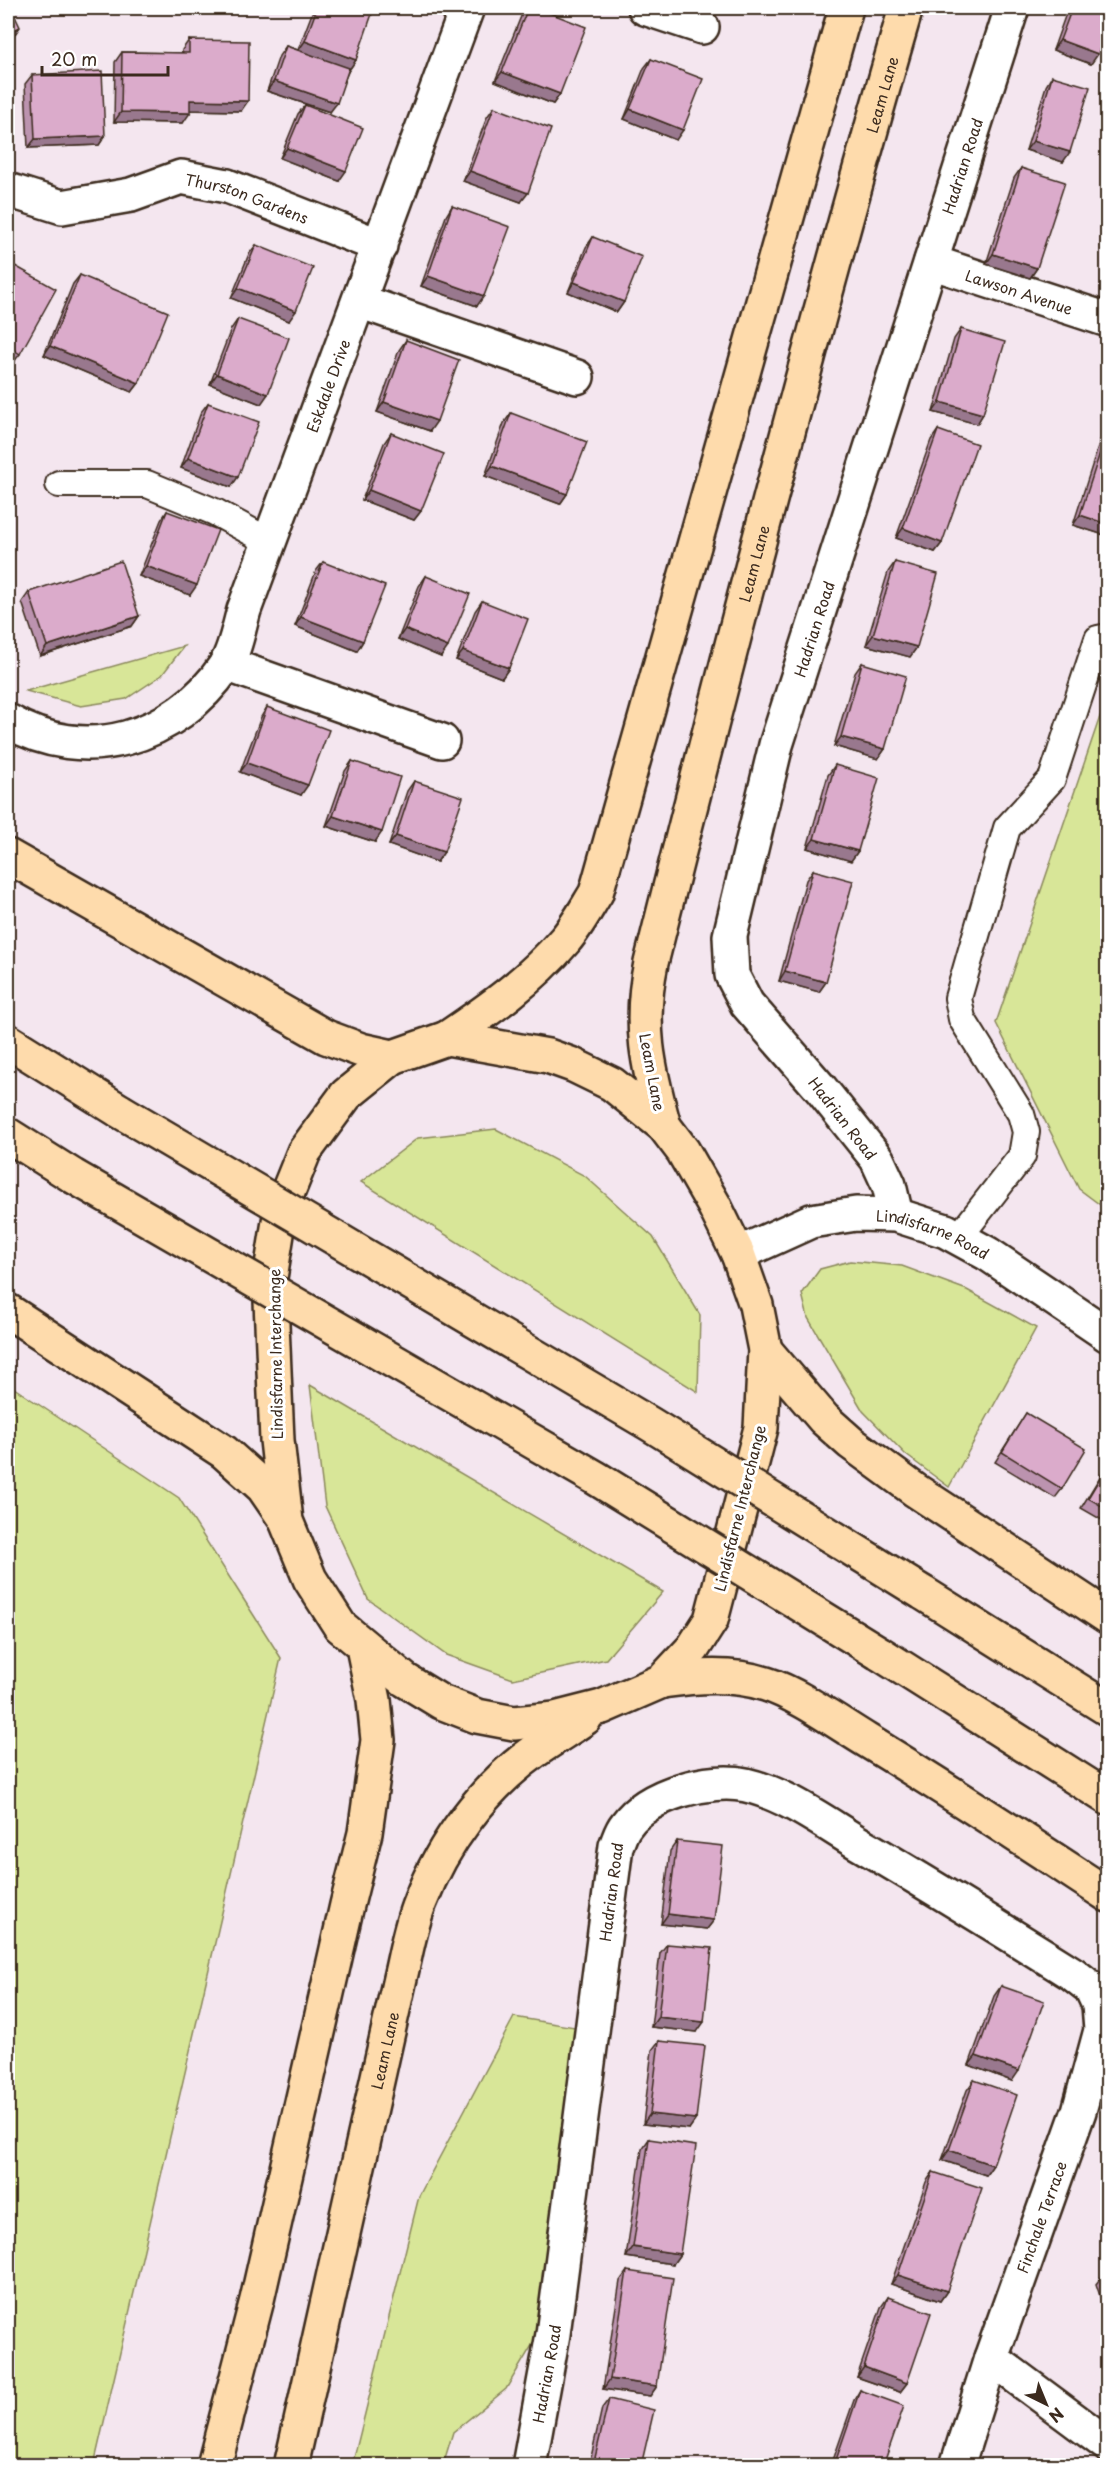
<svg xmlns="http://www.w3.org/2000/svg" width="1115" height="2473" font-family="'Playpen Sans',sans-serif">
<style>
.green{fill:#d8e698;stroke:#8a885b;stroke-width:1.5}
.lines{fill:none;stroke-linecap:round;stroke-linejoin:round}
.service-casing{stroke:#3b2a1e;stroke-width:30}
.minor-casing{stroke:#3b2a1e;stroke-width:38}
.trunk-casing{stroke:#3b2a1e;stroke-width:38}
.service{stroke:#fff;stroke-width:26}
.minor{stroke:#fff;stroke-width:33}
.trunk{stroke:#fedbac;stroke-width:33}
.trunk-bridge-casing{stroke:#3b2a1e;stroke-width:38;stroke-linecap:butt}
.trunk-bridge{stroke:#fedbac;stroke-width:33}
.wall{fill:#bc93af;stroke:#3b2a1e;stroke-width:1.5}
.shaded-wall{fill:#99788e;stroke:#3b2a1e;stroke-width:1.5}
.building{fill:#dbabcb;stroke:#3b2a1e;stroke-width:1.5}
.labels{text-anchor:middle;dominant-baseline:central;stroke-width:6;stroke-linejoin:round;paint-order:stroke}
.street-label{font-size:15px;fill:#3b2a1e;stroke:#fff}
</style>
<rect width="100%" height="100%" fill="#f4e6ef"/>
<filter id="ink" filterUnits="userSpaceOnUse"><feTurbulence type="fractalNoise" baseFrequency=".0167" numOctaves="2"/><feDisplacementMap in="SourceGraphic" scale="12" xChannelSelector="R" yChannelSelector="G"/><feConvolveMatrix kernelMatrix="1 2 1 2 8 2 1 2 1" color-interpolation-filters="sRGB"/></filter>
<g filter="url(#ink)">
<g class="green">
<polygon points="184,646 162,675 126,699 81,706 26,691"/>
<polygon points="1107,696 1107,1210 1079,1189 996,1023"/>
<polygon points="496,1129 585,1176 653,1237 700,1315 698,1392 361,1182 418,1138"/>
<polygon points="850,1261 902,1266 967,1290 1036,1328 949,1487 906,1455 863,1411 808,1318 802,1294 820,1269"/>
<polygon points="8,1384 179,1498 281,1658 94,2465 8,2465"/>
<polygon points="310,1385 663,1592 606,1659 513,1679 446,1655 368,1599 325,1506"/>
<polygon points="514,2017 575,2027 537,2337 506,2389 453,2432 443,2465 352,2466 419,2196"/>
</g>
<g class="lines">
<defs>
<g id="service">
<polyline points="59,484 147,484 215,512 270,542"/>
<polyline points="959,1237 1022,1156 1026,1132 1021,1114 962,1019 958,998 1007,828 1052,779 1098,639 1108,637"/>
</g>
<g id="minor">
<polyline points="645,8 702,27"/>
<path id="s1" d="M8,190L62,207L131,195L181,177L227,186L380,246"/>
<path id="s2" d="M931,262L1108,320"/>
<polyline points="359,301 577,377"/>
<polyline points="226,664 442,741"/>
<path id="s3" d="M8,721C85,766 175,739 225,666C235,651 239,627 244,610L467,8"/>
<path id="s4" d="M896,1215L889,1185L877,1159L821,1089L747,1004L732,975L730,936L776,745L1012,8"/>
<path id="s5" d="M738,1254L811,1221L856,1214L896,1215L946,1231L988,1254L1108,1335"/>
<polyline points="991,2358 1108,2445"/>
<path id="s6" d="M529,2466L553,2334L616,1846C619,1839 621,1831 626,1825C648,1794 710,1777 746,1785C785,1794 822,1821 855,1841C929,1884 1001,1929 1073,1974L1091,1988L1099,2005L1101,2030L1079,2111L991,2358L957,2466"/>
</g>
<g id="trunk">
<polyline points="8,856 326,1037 361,1050 393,1057"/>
<polygon points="447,1038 548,1056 573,1065 612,1084 664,1126 683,1151 714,1205 738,1254 756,1305 765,1350 761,1428 711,1620 693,1648 662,1681 602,1707 555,1719 514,1723 477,1716 441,1702 405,1680 340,1626 310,1579 286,1521 277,1440 270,1278 281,1209 304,1152 346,1095 393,1057"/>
<path d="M447,1038C490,1009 531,980 565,940C577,926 586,909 596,893L846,8"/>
<polyline points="8,1041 120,1111"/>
<path id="s7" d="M664,1126C648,1067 638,1024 651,963C731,643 814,324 906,8"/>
<polyline points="8,1135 73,1176"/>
<polyline points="8,1311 224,1452 263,1487 285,1519"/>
<polyline points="765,1350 824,1419 851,1443 915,1490 1108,1617"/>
<polyline points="923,1593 1108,1709"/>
<polyline points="879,1653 1108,1798"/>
<path d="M662,1681C697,1676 731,1673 766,1684C796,1693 838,1723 866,1740C947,1789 1027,1842 1108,1895"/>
<polyline points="214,2466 257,2300 347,1905 365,1833 378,1740 374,1700 363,1647"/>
<path id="s8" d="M291,2466L400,1978C406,1953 410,1926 420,1902C442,1844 484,1787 535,1751C552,1739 569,1729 585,1718"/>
</g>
</defs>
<use href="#service" class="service-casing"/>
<use href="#minor" class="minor-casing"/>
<use href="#trunk" class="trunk-casing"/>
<use href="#service" class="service"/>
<use href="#minor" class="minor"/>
<use href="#trunk" class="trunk"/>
<defs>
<g id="trunk-bridge">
<polyline points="120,1111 650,1424 923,1593"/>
<polyline points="73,1176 596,1478 879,1653"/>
</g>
</defs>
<use href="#trunk-bridge" class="trunk-bridge-casing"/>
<use href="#trunk-bridge" class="trunk-bridge"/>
</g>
<g class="wall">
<polygon points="314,8 363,8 356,60 349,70 330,112 267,91 279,56 286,46 298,50"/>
<polygon points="527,8 537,8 560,94 553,104 495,81 522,14"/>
<polygon points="1068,8 1107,8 1091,64 1053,50"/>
<polygon points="189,40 241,111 190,110 183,123 114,122 115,62 122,52 182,53 182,50"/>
<polygon points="651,59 676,140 624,119 644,68"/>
<polygon points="32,75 105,136 99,145 28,148 25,84"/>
<polygon points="1052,76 1063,162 1026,150 1046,86"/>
<polygon points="305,105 339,181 280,158 298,114"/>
<polygon points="494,107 521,202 463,181 487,117"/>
<polygon points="1021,168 1037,268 1030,278 986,264 1014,178"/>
<polygon points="452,206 477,306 421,286 446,216"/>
<polygon points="593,237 624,302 617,312 568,292 586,247"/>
<polygon points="256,245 289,321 231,298 249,254"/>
<polygon points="8,262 20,354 13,363 8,360"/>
<polygon points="80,275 139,383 132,392 44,355 73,284"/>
<polygon points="238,319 261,404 210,384 231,329"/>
<polygon points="961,329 983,414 977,424 933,412 954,339"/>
<polygon points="406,340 430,431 377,412 399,350"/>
<polygon points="208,403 231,487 181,468 201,412"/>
<polygon points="511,413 567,494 560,504 485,476 504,423"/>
<polygon points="1107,419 1107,536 1073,525"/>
<polygon points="938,430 942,543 935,552 896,538 931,440"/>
<polygon points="391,433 421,511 414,520 362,500 384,443"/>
<polygon points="167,511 190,595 139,576 161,520"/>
<polygon points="323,562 363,641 357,651 295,626 316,571"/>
<polygon points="895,562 917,647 910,657 866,645 888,572"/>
<polygon points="426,576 441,657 398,639 419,586"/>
<polygon points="29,592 139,616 132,626 40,656 22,602"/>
<polygon points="482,601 509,668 502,678 456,660 475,611"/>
<polygon points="862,663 885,749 878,759 834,746 855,673"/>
<polygon points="267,707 301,795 240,772 261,717"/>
<polygon points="352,761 375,842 326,826 345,771"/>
<polygon points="835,765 858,851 851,861 807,848 828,775"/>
<polygon points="414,781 444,852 437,862 389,845 407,791"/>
<polygon points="813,870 826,982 819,992 779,981 806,880"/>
<polygon points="1026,1413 1062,1489 1055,1498 995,1462"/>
<polygon points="1107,1465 1107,1523 1081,1508"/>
<polygon points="677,1841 714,1920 707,1929 661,1924 670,1851"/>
<polygon points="667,1944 697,2032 651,2027 660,1953"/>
<polygon points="1001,1986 1012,2081 969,2065 994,1996"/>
<polygon points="659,2041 696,2119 689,2129 643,2124 652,2050"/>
<polygon points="974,2080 993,2165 986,2175 942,2160 967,2090"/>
<polygon points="649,2139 680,2254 673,2264 626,2257 642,2149"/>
<polygon points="933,2172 947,2291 940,2301 891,2284 926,2182"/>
<polygon points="627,2271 657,2386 650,2396 603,2389 620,2281"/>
<polygon points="1107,2273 1107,2317 1096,2284 1103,2275"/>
<polygon points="888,2297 907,2383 900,2392 857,2377 881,2307"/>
<polygon points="860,2390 883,2466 831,2466 854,2400"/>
<polygon points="609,2399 641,2466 589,2466 602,2408"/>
</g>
<g class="shaded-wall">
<polygon points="364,8 374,8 372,11"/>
<polygon points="20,27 13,37 8,39 8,33"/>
<polygon points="1060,40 1098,54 1091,64 1053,50"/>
<polygon points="305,41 356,60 349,70 298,51"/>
<polygon points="502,72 560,94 553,104 495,81"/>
<polygon points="274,81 337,103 330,112 267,91"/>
<polygon points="190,100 248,101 241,111 183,110"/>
<polygon points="630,109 683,130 676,140 624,119"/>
<polygon points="121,112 190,113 183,123 114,122"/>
<polygon points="105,136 99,145 28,148 35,139"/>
<polygon points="1033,141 1070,152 1063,162 1026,150"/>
<polygon points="287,148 346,171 339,181 280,158"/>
<polygon points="470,171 528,193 521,202 463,181"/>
<polygon points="993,254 1037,268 1030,278 986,264"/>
<polygon points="428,276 484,296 477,306 421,286"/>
<polygon points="574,282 624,302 617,312 568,292"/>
<polygon points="238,288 296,311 289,321 231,298"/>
<polygon points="50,346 139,383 132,392 44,355"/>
<polygon points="217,374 268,394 261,404 210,384"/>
<polygon points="384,402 437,421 430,431 377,412"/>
<polygon points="940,402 983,414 977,424 933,412"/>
<polygon points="188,458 238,477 231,487 181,468"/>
<polygon points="492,466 567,494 560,504 485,476"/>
<polygon points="369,490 421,511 414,520 362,500"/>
<polygon points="1080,515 1107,524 1107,536 1073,525"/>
<polygon points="903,528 942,543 935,552 896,538"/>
<polygon points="146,566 197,585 190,595 139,576"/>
<polygon points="139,616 132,626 40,656 47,646"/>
<polygon points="301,617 363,641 357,651 295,626"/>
<polygon points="405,629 448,647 441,657 398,639"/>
<polygon points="873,635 917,647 910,657 866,645"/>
<polygon points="463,651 509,668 502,678 456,660"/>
<polygon points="841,737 885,749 878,759 834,746"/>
<polygon points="247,763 308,785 301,795 240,772"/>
<polygon points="333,816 382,832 375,842 326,826"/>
<polygon points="396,836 444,852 437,862 389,845"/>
<polygon points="814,839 858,851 851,861 807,848"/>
<polygon points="785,971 826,982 819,992 779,981"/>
<polygon points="668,1914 714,1920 707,1929 661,1924"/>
<polygon points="658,2017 704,2022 697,2032 651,2027"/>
<polygon points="976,2056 1019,2071 1012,2081 969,2065"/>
<polygon points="650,2114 696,2119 689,2129 643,2124"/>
<polygon points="949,2150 993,2165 986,2175 942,2160"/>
<polygon points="633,2247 680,2254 673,2264 626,2257"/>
<polygon points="898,2275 947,2291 940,2301 891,2284"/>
<polygon points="864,2367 907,2383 900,2392 857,2377"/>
<polygon points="610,2379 657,2386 650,2396 603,2389"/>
<polygon points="836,2460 851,2466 832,2466"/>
</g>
<g class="building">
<polygon points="8,8 11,8 20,27 8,33"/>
<polygon points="317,8 363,8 373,11 356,60 305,41"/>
<polygon points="528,8 537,8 586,27 560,94 502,72"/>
<polygon points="1072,8 1107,8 1107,27 1098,54 1060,40"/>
<polygon points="189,40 249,41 248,101 190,100 190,113 121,112 122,52 189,53"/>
<polygon points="286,46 349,68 337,103 274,81"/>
<polygon points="651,59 703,79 683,130 630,109"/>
<polygon points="102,71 105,136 35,139 32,75"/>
<polygon points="1052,76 1090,87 1070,152 1033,141"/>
<polygon points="305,105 363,128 346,171 287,148"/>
<polygon points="494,107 551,129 528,193 470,171"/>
<polygon points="1021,168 1065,182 1037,268 993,254"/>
<polygon points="452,206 510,227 484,296 428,276"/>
<polygon points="593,237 642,257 624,302 574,282"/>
<polygon points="256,245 313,268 296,311 238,288"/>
<polygon points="8,262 56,289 20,354 8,346"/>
<polygon points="80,275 168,312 139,383 50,346"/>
<polygon points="238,319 289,338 268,394 217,374"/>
<polygon points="961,329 1005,342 983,414 940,402"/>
<polygon points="406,340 459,360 437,421 384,402"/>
<polygon points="208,403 259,422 238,477 188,458"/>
<polygon points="511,413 587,442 567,494 492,466"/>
<polygon points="938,430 977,444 942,543 903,528"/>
<polygon points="1107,431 1107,524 1080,515"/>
<polygon points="391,433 444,454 421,511 369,490"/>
<polygon points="167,511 218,530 197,585 146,566"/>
<polygon points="121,561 139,616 47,646 29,592"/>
<polygon points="323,562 385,586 363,641 301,617"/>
<polygon points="895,562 938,574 917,647 873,635"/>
<polygon points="426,576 470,594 448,647 405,629"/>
<polygon points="482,601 528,619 509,668 463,651"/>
<polygon points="862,663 906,676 885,749 841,737"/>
<polygon points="267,707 329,730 308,785 247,763"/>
<polygon points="352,761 400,777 382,832 333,816"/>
<polygon points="835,765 879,778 858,851 814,839"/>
<polygon points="414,781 463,797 444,852 396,836"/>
<polygon points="813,870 853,881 826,982 785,971"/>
<polygon points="1026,1413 1086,1449 1062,1489 1002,1452"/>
<polygon points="1107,1466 1107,1509 1088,1498"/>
<polygon points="677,1841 723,1846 714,1920 668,1914"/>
<polygon points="667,1944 712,1948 704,2022 658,2017"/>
<polygon points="1001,1986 1044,2001 1019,2071 976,2056"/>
<polygon points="659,2041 705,2046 696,2119 650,2114"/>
<polygon points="974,2080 1017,2095 993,2165 949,2150"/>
<polygon points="649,2139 696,2146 680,2254 633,2247"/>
<polygon points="933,2172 982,2188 947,2291 898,2275"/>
<polygon points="627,2271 673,2278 657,2386 610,2379"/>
<polygon points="1107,2273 1107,2287 1103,2275"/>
<polygon points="888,2297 931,2313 907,2383 864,2367"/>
<polygon points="860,2390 904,2406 883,2466 851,2466 836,2460"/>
<polygon points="609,2399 654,2410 641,2466 593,2466"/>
</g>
</g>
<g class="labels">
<g class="street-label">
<text stroke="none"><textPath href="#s7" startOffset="1064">Leam Lane</textPath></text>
<text stroke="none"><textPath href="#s4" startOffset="1138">Hadrian Road</textPath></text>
<text stroke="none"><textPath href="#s1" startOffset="249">Thurston Gardens</textPath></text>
<text stroke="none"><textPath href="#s2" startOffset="93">Lawson Avenue</textPath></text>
<text stroke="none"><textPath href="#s3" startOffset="546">Eskdale Drive</textPath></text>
<text stroke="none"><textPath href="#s7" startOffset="578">Leam Lane</textPath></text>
<text stroke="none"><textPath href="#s4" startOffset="652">Hadrian Road</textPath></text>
<text transform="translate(653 1072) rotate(79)">Leam Lane</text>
<text transform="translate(843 1118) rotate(52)">Hadrian Road</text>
<text stroke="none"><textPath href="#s5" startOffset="206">Lindisfarne Road</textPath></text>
<text transform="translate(275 1354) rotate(-91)">Lindisfarne Interchange</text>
<text transform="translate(739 1508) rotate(-76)">Lindisfarne Interchange</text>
<text stroke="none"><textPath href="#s6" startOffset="580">Hadrian Road</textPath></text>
<text stroke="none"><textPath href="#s8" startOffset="426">Leam Lane</textPath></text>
<text transform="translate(1041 2217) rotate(-70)">Finchale Terrace</text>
<text stroke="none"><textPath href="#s6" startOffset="94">Hadrian Road</textPath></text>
</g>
</g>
<rect width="1115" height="2473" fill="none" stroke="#fff" stroke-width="30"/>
<rect x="15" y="15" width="1085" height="2443" fill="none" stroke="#3b2a1e" stroke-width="2" filter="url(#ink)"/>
<g transform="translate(1046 2404) rotate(137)" stroke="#ffffff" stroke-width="4.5" paint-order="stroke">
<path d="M0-4.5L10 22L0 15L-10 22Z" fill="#3b2a1e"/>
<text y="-9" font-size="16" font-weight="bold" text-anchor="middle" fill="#3b2a1e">N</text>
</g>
<path d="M42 66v9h126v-9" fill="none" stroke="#3b2a1e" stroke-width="3"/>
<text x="51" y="66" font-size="18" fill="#3b2a1e" stroke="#ffffff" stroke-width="4.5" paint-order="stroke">20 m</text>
</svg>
